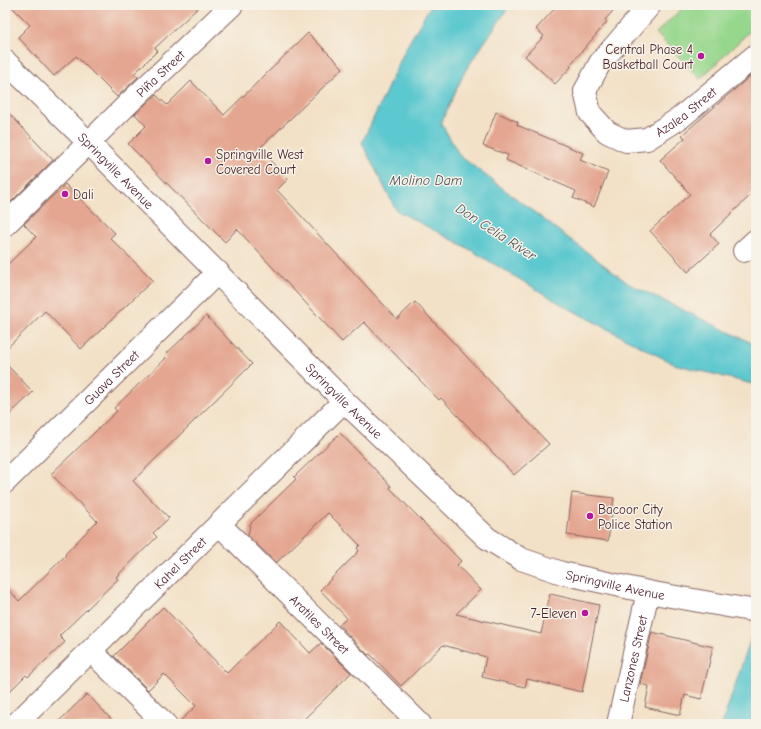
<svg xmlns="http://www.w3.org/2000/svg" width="761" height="729" font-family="'Comic Neue',sans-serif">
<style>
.green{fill:#97d78d;stroke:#707b5c}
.water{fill:#5bc8cf;stroke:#52747d}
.building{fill:#e4a690}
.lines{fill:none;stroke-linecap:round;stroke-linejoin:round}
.minor-casing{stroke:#856362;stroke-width:24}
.tertiary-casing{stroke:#856362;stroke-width:24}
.minor{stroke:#fff;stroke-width:22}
.tertiary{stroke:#fff;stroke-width:22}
.poi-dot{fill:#b5179e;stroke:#f7f3e8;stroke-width:1.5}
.labels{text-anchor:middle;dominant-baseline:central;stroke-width:3;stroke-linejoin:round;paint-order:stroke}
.poi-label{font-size:13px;fill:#4a1f2b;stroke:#f7f3e8;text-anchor:start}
.street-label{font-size:13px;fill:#4a1f2b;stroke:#f7f3e8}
.water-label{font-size:14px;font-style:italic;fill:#4f525c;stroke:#f7f3e8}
</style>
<rect width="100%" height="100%" fill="#f7f3e8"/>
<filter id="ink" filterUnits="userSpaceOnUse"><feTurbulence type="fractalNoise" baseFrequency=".025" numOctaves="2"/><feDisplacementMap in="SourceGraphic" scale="8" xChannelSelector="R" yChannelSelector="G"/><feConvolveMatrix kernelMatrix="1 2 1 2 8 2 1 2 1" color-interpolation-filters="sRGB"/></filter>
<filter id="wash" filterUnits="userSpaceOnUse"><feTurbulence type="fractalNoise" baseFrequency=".012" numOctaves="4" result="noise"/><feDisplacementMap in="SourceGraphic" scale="16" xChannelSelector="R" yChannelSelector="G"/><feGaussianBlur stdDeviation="0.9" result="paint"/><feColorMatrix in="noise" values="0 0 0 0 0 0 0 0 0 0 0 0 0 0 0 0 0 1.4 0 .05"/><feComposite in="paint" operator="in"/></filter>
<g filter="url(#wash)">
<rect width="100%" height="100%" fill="#f3e1c7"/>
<polygon class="green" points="686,5 756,5 756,25 700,79 656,33"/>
<g class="water">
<polygon points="431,5 510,5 465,71 441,123 460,156 629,284 756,345 756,385 674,364 566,307 464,246 396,210 362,143 407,46"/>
<polygon points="756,618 756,724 722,724 755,626"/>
</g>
<g id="blocks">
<g class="building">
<polygon points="10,5 201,5 155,48 158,50 134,74 138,77 117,97 76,56 54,76 18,37 30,25"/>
<polygon points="558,5 618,5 605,20 607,22 570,65 571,67 555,84 525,56 544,36 536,29"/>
<polygon points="308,33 343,68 259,149 288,179 277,190 397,319 415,302 549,444 514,475 441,398 439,400 364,322 342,342 237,229 225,242 128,144 146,126 135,114 156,95 167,105 191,81 224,115"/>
<polygon points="756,71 756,190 710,234 719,244 688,272 650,231 690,194 660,160 685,138 682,135"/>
<polygon points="5,109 53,160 7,206 5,204"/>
<polygon points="496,112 518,122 517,125 583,153 580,160 608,172 594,207 573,198 576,191 506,160 508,155 483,146"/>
<polygon points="65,184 115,233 110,238 153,280 81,349 45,311 5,350 5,267 36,237 24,224"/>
<polygon points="206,316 252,364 133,481 169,518 153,533 157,537 116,577 118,579 59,636 65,642 28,677 26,675 5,696 5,586 19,601 66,555 65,554 97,521 51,474 117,411 114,408 166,358 164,356"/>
<polygon points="5,363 33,392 5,419"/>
<polygon points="340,433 391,486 390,488 461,561 457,565 481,590 456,614 541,634 550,594 599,605 582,692 527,679 525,687 482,677 486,657 443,645 401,686 370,654 368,655 339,625 347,618 320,590 359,551 357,548 360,545 328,513 276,563 248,536 250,524 296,479 294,477"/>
<polygon points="572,493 614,498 608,541 567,535"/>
<polygon points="163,607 227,673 280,621 310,653 321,643 351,673 299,724 177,724 196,706 164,674 148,690 114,656"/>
<polygon points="652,632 713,647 701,699 685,695 680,715 645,707 649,686 640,684"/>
<polygon points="87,694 116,724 56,724"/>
</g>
</g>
</g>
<g filter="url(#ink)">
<use href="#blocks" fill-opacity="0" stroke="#856362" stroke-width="1"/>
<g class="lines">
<defs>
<g id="minor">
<path id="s1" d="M650,5L600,63L585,91L590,113L607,132L626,141L647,139L680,118L756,55"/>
<path id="s2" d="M5,225L131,101L232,5"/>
<polyline points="744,251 756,240"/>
<path id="s3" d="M5,482L218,272"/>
<path id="s4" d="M219,524L420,724"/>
<polyline points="91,651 165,724"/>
<path id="s5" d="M16,724L344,401"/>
<path id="s6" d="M618,724L648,592"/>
</g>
<g id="tertiary">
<path id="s7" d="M5,61L89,143L344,401L487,538L521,559L562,573L648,592L756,611"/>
</g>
</defs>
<use href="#minor" class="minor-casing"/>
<use href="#tertiary" class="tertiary-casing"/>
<use href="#minor" class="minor"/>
<use href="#tertiary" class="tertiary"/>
</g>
</g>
<g class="poi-dot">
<circle cx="701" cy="56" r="4"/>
<circle cx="208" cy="161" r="4"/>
<circle cx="65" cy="194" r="4"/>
<circle cx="590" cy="516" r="4"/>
<circle cx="585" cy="613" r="4"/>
</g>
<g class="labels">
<g class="poi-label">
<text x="693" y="49" text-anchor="end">Central Phase 4<tspan x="693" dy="15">Basketball Court</tspan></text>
<text x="216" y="154">Springville West<tspan x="216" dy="15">Covered Court</tspan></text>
<text x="73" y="194">Dali</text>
<text x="598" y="509">Bacoor City<tspan x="598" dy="15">Police Station</tspan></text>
<text x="577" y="613" text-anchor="end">7-Eleven</text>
</g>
<g class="street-label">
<text stroke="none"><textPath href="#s2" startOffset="217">Piña Street</textPath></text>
<text stroke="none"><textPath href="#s1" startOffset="246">Azalea Street</textPath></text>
<text stroke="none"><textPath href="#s7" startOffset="156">Springville Avenue</textPath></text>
<text stroke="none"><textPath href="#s3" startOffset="149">Guava Street</textPath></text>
<text stroke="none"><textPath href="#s7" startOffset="480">Springville Avenue</textPath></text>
<text stroke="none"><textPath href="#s5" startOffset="230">Kahel Street</textPath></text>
<text stroke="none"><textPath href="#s7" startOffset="816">Springville Avenue</textPath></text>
<text stroke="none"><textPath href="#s4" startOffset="142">Aratiles Street</textPath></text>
<text stroke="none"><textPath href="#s6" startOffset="67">Lanzones Street</textPath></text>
</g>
<g class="water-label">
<text x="426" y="180">Molino Dam</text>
<text transform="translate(496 232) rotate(33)">Don Celia River</text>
</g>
</g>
<rect width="761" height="729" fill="none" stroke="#f7f3e8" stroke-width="20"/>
</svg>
